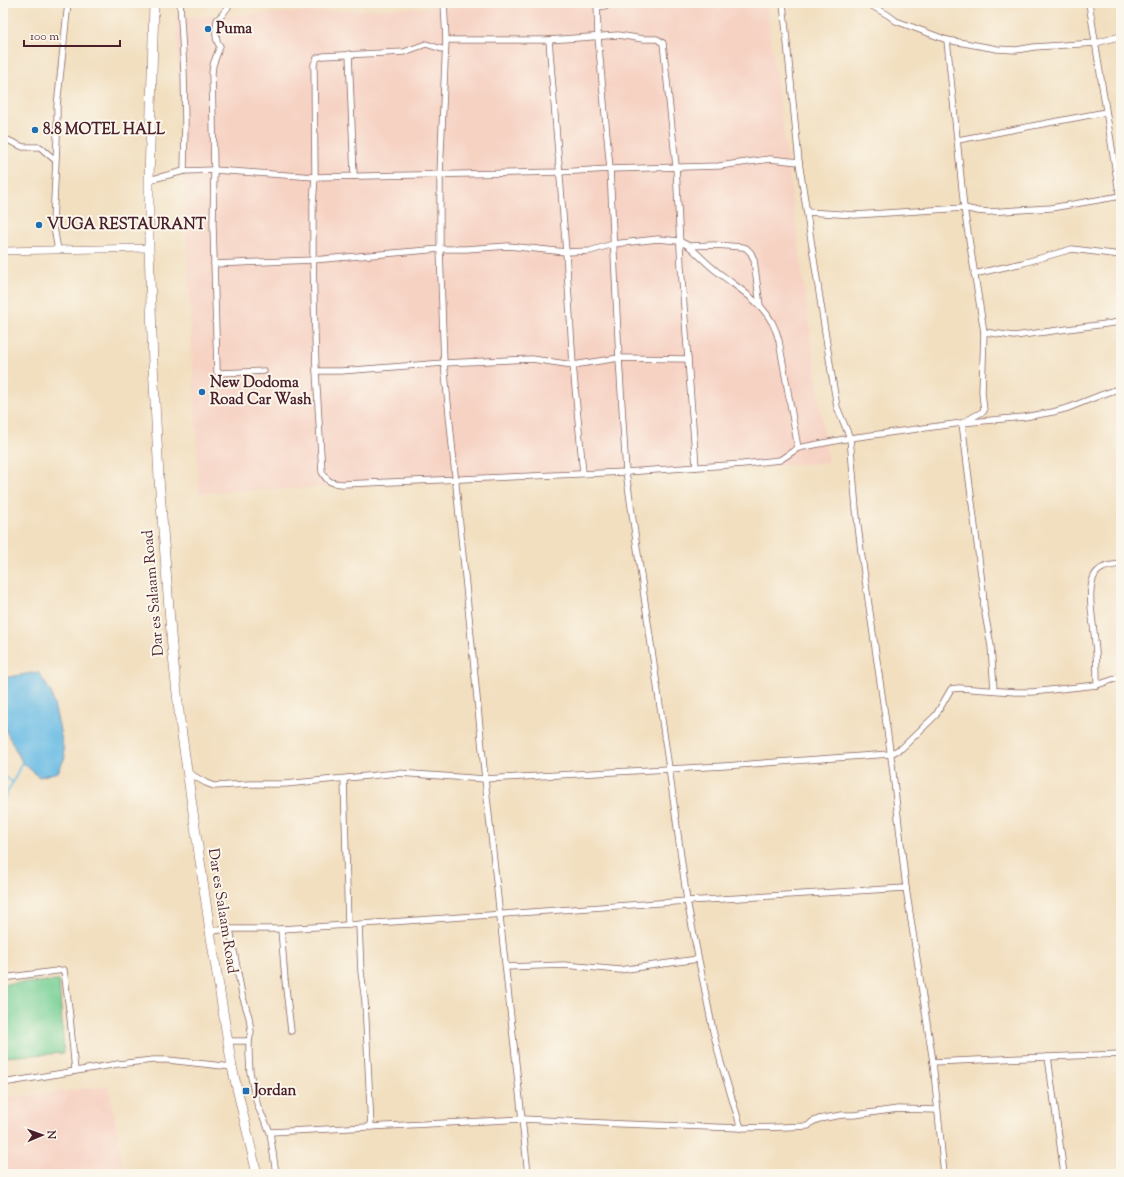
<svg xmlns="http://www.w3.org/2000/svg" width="1124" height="1177" font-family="'Sorts Mill Goudy',serif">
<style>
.built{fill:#f6d2c3}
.green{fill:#78d096;stroke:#617860}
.water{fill:#69bbe4;stroke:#5a6d88}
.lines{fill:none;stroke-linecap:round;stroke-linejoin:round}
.stream{stroke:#69bbe4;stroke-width:2}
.minor-casing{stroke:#85625f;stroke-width:7}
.tertiary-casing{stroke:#85625f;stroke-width:8}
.trunk-casing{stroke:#85625f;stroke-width:10}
.minor{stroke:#fff;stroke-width:5.5}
.tertiary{stroke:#fff;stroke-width:7}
.trunk{stroke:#fff;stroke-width:9}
.poi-dot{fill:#1f6fb2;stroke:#fbf7ec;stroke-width:1.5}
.labels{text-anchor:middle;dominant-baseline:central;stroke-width:4;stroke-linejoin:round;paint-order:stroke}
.poi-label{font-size:15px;font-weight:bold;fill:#4a1f2b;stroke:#fbf7ec;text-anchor:start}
.street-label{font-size:15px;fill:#4a1f2b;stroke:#fbf7ec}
</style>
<rect width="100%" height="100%" fill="#fbf7ec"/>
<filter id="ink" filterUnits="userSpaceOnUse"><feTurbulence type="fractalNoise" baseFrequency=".025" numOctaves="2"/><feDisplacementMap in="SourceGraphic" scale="8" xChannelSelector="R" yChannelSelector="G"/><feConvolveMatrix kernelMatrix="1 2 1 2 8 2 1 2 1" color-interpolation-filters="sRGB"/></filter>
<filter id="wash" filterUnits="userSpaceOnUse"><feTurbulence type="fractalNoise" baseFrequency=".012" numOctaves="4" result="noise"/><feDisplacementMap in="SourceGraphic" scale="16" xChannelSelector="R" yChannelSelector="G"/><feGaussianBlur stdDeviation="0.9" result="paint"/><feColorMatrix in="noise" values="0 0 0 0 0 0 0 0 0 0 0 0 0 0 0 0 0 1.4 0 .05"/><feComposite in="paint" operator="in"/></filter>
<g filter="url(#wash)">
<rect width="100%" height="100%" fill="#f2dfc0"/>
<g class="built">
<polygon points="545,3 766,3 828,463 199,493 176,17"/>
<polygon points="109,1086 124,1174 3,1174 3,1098"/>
</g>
<polygon class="green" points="59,981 64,1053 3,1057 3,984"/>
<polygon class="water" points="38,672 51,692 59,726 65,757 58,772 39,777 22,762 3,725 3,678"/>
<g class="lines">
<g class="stream">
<polyline points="3,776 13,782 22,762"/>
<polyline points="3,800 13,782"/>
</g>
</g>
</g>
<g filter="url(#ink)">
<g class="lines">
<defs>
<g id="minor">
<polyline points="180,3 184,72 185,124 184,171"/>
<path d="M231,3L222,15L217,20C216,28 214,40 220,46L213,65L212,73L214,170L213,224L217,370V372L220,373L264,371"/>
<polyline points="444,3 446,40 440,174 440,249 444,363 485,779 528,1174"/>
<polyline points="597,3 598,37 610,169 619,358 626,472 669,768 687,901 713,1031 721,1063 741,1128"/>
<polyline points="783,3 799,162 832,377 837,407 850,438 856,509 861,551 892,764 906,888 933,1062 944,1174"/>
<polyline points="867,3 888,15 896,21 947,40 997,49 1016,50 1034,47 1096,43 1121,36"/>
<polyline points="1089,3 1121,205"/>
<polyline points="598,7 609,5"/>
<polyline points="446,40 549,40 618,35 643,39 657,39 663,43 676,166 681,266 696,467"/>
<polyline points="549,40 566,252 573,365 583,473"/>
<polyline points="947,40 964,208 984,332 982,392 984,411 962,423 983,591 984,608 991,646 994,690"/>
<path d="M445,50L426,44L404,52L323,56L317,58L314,64L315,177L313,204V260L316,371L322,472C328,483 332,483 343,484L626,472L743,464L780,460L798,448L850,438L962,423L1024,417L1053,412L1068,408L1101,395L1121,388"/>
<polyline points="349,54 354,176"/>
<polyline points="3,138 23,147 40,147 55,160"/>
<polyline points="958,140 1106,112"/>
<polyline points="149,180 184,171 214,170 315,177 559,172 610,169 719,166 770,159 799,162"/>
<polyline points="807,212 855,215 964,208 978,211 988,212 1051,208 1121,196"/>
<path d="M689,246C699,255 708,265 719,273C744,293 771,306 779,341L798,448"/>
<polyline points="58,250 53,222 57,139 57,106 68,3"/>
<polyline points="214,264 313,260 440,249 466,249 508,246 566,252 590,251 613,244 658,239 679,241 689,246 714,245 743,247 746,248 751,253 754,260 760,306"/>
<polyline points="974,274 1023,263 1072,249 1121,255"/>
<polyline points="984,332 1014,336 1121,322"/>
<polyline points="316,371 341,371 444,363 532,359 573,365 619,358 688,359"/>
<path d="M1097,685C1097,671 1097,657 1095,642C1094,625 1084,583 1098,571C1104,565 1113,565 1121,564"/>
<polyline points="187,772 206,783 214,786 250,784 285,784 398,773 485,779 724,766 890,754 902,748 936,715 951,689 959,688 1015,692 1032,692 1097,685 1121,677"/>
<polyline points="344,779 348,925"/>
<polyline points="359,925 361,972 365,1001 371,1127"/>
<polyline points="230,929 242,995 249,1017 251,1032 249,1041 249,1054 250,1072 253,1087 258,1107 270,1132 276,1174"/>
<polyline points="281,929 285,980 291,1031"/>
<polyline points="210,931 230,929 281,929 348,925 687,901 906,888"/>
<polyline points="506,967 564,965 620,970 698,959"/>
<polyline points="3,978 64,970 70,1017 75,1071"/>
<polyline points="229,1041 249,1041"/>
<polyline points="933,1062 1048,1057"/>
<polyline points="3,1083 118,1064 153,1060 168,1060 232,1067"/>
<polyline points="270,1132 523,1119 623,1124 741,1128 784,1127 808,1126 812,1122 819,1119 842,1115 854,1115 898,1109 937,1110"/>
<polyline points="1064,1174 1048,1057 1121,1054"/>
</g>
<polyline id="tertiary" points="3,251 149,248"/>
<polyline id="trunk" points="154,3 149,180 149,248 153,364 159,478 172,647 180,721 210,931 232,1067 257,1174"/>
</defs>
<use href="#minor" class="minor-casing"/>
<use href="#tertiary" class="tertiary-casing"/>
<use href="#trunk" class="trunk-casing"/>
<use href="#minor" class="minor"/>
<use href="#tertiary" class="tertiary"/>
<use href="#trunk" class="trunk"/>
</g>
</g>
<g class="poi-dot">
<circle cx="208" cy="29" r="4"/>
<circle cx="35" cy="130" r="4"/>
<circle cx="39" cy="225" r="4"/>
<circle cx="202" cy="392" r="4"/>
<rect x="242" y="1087" width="8" height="8" rx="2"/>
</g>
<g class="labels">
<g class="poi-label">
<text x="216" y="29">Puma</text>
<text x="43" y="130">8.8 MOTEL HALL</text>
<text x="47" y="225">VUGA RESTAURANT</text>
<text x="210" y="383">New Dodoma<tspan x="210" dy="17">Road Car Wash</tspan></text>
<text x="254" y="1091">Jordan</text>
</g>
<g class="street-label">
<text transform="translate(154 593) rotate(-95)">Dar es Salaam Road</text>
<text transform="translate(222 911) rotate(81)">Dar es Salaam Road</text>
</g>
</g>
<rect width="1124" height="1177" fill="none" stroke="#fbf7ec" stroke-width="16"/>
<g transform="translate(42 1135) rotate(88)" stroke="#fbf7ec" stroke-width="3" paint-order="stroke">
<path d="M0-3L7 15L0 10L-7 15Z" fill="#4a1f2b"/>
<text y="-6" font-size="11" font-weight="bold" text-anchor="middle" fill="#4a1f2b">N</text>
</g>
<path d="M24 40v6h96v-6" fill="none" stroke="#4a1f2b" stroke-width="2"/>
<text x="30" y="40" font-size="12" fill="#4a1f2b" stroke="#fbf7ec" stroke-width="3" paint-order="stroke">100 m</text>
</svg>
